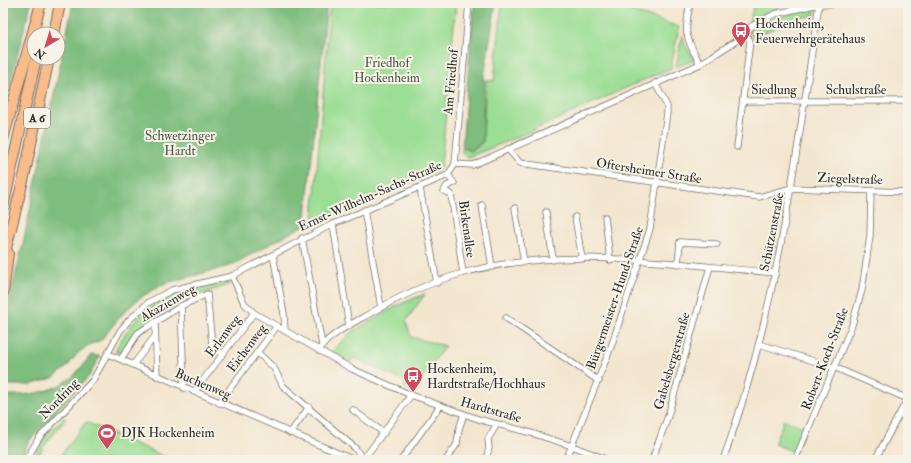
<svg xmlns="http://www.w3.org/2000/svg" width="911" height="463" font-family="'IM FELL Double Pica',serif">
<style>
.green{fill:#9cde95;stroke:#648460}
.forest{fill:#7dbd7e;stroke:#547454}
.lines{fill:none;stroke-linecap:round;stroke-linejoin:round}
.street-casing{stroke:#716c64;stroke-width:7}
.highway-casing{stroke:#716c64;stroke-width:12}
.street{stroke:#fff;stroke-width:5.5}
.highway{stroke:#fabc8b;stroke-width:10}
.labels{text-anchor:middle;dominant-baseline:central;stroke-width:4;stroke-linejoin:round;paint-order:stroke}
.shield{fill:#f7f3e8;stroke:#686764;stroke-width:1}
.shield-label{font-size:12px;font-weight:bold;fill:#2b2b2b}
.poi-label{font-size:13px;fill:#2b2b2b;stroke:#f7f3e8;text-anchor:start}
.park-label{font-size:13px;fill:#475846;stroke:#f7f3e8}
.street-label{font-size:13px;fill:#2b2b2b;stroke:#f7f3e8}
</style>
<rect width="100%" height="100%" fill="#f7f3e8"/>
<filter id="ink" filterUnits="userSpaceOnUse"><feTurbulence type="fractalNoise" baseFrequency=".025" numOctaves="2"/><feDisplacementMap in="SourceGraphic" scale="8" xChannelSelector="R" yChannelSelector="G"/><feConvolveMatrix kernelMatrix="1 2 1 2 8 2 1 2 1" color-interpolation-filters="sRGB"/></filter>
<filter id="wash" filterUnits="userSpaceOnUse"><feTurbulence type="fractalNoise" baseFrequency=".012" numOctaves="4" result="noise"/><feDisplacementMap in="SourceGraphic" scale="16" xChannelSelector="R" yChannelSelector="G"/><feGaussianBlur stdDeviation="0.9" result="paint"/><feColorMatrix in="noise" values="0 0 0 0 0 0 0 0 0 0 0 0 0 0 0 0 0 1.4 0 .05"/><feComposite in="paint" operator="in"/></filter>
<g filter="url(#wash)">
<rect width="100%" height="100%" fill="#f3e6cf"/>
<g class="green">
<polygon points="330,3 456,3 441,167 437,172 313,221"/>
<path d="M502,3H607L679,27L671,68C603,97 537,131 468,157L462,154V148L471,151L478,147L483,141L486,80L494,81Z"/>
<polygon points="755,3 786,3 790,4 759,15 749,22"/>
<polygon points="815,7 815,15 799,18 753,37 749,31 770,19"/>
<polygon points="682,35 685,45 695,60 676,67"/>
<path d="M225,281L231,284C200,294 160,308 137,331C131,337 127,347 122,354L115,351C128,326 147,304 174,294C190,287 209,285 225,281Z"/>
<polygon points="425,294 406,321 411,337 445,346 413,390 404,387 406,382 354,358 351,362 331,352 352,332 398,305"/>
<polygon points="63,418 66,419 43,447 37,460 31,460 46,436"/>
<polygon points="784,420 807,428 795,452 774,444"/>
<polygon points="86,422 172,460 57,460"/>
</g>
<g class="forest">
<polygon points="3,3 31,3 3,111"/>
<polygon points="73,3 327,3 305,225 230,266 166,283 141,297 125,311 101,340 87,346 77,354 67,367 53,378 30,385 3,385 4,321 22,248"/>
<polygon points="474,3 496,3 484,76 483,141 471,151 462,147"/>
<path d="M91,355L100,356L89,376L28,442L21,460H3V395C27,396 51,393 71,378C78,372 85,362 91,355Z"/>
</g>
</g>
<g filter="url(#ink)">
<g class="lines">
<defs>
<g id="street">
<path d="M690,3C684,35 685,35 700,64"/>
<polyline points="743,101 908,101"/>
<polyline points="737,147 750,41 745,32"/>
<polyline points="508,149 520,163 759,197 792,188 908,192"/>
<polyline points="455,164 473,165 700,64 736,41 752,26 775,14 819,4 856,3"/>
<polyline points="448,175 454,183 447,186 444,191 451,194 463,273"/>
<polyline points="420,188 437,283"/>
<polyline points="482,205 492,267"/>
<polyline points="515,208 524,262"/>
<polyline points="364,210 381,307"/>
<polyline points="546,212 553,260"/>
<polyline points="575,217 582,259"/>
<polyline points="605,217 610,260"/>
<polyline points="333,224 349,326"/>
<polyline points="302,238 322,345"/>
<polyline points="273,255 284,314 285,331"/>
<polyline points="678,264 680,242 717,244"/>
<polyline points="232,276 244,303 254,313 352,369 411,395 481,420 528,432 572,446 608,460"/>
<polyline points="181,306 184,388"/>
<polyline points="506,318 599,381"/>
<polyline points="155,322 157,376"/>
<polyline points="759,344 836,368 908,399"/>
<path d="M319,351C326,336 355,322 369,314C398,297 431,282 463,273C564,245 673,264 776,273"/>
<polyline points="257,352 274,368 283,386 355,448 360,455 361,460"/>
<polyline points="108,354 354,460"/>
<polyline points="121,359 138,333 181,306 207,294 212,345 222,354"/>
<polyline points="133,365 155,336"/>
<polyline points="194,392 254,313"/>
<polyline points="219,403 277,326"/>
<polyline points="353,410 384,433"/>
<polyline points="290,433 309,407"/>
<polyline points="26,460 39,438 93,380 120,331 129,320 149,302 172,290 232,276 333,224 448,175 455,164 469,3"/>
<polyline points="363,460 411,395"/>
<polyline points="401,460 440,406"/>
<polyline points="446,460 457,444 459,429 464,414"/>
<polyline points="486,460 489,448 488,439 497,424"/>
<polyline points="566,460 611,347 650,229 667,113 667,106 655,83"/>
<polyline points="652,460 668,416 710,267"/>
<path d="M723,460C777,313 796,158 819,4"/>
<polyline points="795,460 852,325 862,290 870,236 871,192"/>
<polyline points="875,460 908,398"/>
</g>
<g id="highway">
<polyline points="54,34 60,3"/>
<polyline points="3,139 41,3"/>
<polyline points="3,207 36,58"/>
<polyline points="3,260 24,177 49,58"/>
<polyline points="3,293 8,253"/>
</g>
</defs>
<use href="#street" class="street-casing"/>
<use href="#highway" class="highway-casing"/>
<use href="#street" class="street"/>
<use href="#highway" class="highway"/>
</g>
</g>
<defs>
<symbol id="bus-pin" viewBox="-11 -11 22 30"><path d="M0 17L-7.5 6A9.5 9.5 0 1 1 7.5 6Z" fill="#d1495b" stroke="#f7f3e8"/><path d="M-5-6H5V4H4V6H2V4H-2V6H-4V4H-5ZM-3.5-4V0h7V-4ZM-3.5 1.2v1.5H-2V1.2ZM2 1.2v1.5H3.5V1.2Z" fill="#fff"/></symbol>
<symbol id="stadium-pin" viewBox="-11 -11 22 30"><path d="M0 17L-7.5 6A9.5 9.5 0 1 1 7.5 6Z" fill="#d1495b" stroke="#f7f3e8"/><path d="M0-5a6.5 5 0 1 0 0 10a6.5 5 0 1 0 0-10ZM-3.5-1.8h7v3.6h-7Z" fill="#fff"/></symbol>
</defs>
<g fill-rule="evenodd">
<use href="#bus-pin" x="730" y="20" width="22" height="30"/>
<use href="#bus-pin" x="402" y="365" width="22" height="30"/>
<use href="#stadium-pin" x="96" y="422" width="22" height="30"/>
</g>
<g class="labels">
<rect class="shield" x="24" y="108" width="26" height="20" rx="3"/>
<g class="shield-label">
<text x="37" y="118">A 6</text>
</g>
<g class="poi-label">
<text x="755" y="24">Hockenheim,<tspan x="755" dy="15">Feuerwehrgerätehaus</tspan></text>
<text x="427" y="369">Hockenheim,<tspan x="427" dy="15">Hardtstraße/Hochhaus</tspan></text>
<text x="121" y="433">DJK Hockenheim</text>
</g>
<g class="park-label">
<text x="387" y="63">Friedhof<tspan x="387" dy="15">Hockenheim</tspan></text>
<text x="180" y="136">Schwetzinger<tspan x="180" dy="15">Hardt</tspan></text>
</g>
<g class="street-label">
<text transform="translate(451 82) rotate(-85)">Am Friedhof</text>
<text x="774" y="90">Siedlung</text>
<text x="856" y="90">Schulstraße</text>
<text transform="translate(649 171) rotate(9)">Oftersheimer Straße</text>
<text transform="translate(850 179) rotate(2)">Ziegelstraße</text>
<text transform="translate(370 196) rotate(-24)">Ernst-Wilhelm-Sachs-Straße</text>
<text transform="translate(467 229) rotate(82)">Birkenallee</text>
<text transform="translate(772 232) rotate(-79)">Schützenstraße</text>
<text transform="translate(615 298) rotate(-71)">Bürgermeister-Hund-Straße</text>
<text transform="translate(168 303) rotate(-30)">Akazienweg</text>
<text transform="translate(223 336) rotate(-53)">Erlenweg</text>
<text transform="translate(247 348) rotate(-53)">Eichenweg</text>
<text transform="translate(825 359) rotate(-69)">Robert-Koch-Straße</text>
<text transform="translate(672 361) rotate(-74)">Gabelsbergerstraße</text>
<text transform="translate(203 384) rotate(23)">Buchenweg</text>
<text transform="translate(59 399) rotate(-46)">Nordring</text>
<text transform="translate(491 410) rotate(16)">Hardtstraße</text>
</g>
</g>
<rect width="911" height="463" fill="none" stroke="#f7f3e8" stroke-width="16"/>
<g transform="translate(46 46) rotate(218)"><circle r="19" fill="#f7f3e8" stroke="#a5a39c"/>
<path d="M0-3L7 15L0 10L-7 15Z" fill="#d1495b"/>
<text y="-6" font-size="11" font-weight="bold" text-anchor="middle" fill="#2b2b2b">N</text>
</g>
</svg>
